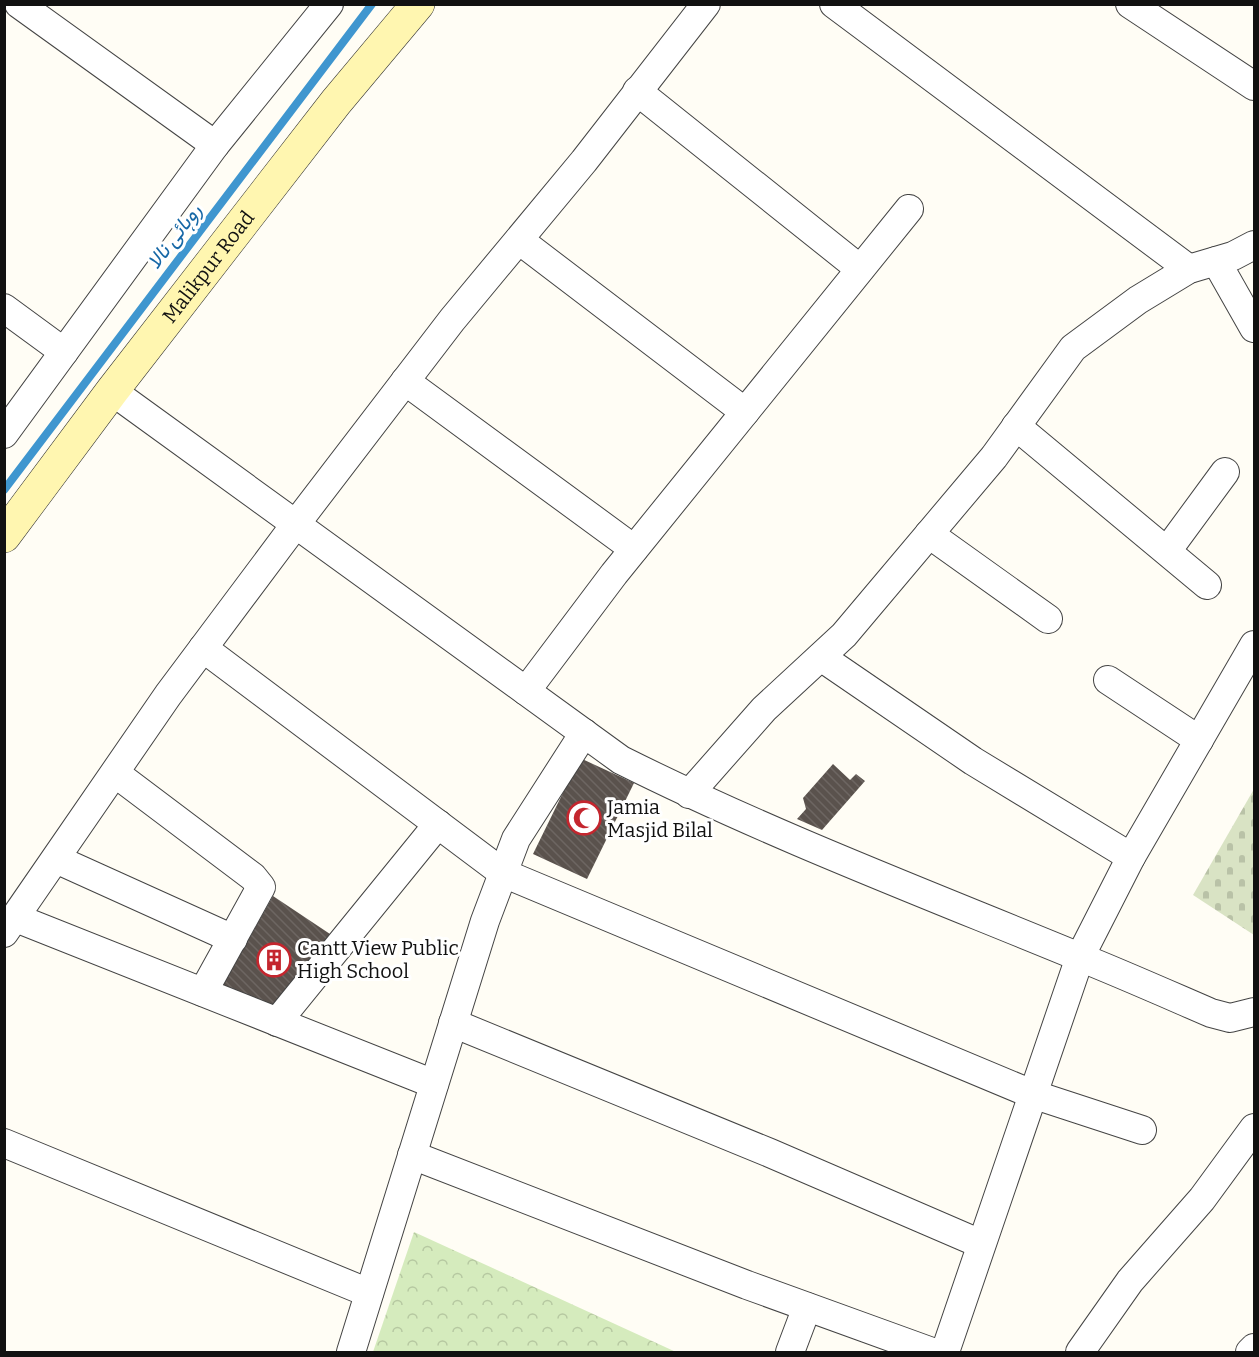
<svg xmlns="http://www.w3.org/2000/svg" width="1259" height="1357" font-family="Bitter,Vazirmatn,serif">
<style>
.cemetery{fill:url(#cemetery-stones)}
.park{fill:url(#park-crowns)}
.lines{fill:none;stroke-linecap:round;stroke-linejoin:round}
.stream{stroke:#3f96cf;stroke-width:8}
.building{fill:url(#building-back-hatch)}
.street-casing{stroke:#444;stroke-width:30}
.secondary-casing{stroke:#333;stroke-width:34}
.street{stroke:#fff;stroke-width:28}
.secondary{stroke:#fff6b0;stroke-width:33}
.labels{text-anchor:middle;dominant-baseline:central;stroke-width:6;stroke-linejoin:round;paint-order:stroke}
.street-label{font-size:20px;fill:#111;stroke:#fff}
.poi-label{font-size:20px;fill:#111;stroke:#fff;text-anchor:start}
.water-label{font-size:21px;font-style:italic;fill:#1768a6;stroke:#fff}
</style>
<defs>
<pattern id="cemetery-stones" width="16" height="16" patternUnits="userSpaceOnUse" patternTransform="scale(1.5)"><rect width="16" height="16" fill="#d9e3c4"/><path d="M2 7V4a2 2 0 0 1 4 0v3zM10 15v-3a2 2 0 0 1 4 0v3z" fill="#b9c2a7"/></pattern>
<pattern id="park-crowns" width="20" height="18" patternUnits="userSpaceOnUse" patternTransform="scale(1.5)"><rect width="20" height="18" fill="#d5ebbd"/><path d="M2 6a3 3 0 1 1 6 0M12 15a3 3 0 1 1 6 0" fill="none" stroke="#b6c8a1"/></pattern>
<pattern id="building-back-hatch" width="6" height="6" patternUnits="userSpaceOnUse" patternTransform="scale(1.5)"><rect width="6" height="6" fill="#5a524d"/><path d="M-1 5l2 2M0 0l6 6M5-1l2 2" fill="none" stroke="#6d6662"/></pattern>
</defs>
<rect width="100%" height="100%" fill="#fffdf5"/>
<polygon class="cemetery" points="1254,789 1254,935 1193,895"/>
<polygon class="park" points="414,1232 676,1352 373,1352"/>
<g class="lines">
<polyline class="stream" points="4,490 372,4"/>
</g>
<g class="building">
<polygon points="580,758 634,783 587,879 533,854"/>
<polygon points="833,764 850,780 856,774 865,781 822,830 797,819 806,809 803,798"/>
<polygon points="273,896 330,934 275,1007 222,986"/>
</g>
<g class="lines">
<defs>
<g id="street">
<polyline points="19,4 215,145"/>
<polyline points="834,4 1189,269"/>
<polyline points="1130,4 1254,86"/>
<polyline points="637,91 860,269"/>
<polyline points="519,240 745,412"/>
<polyline points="1216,261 1254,328"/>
<polyline points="4,308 64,352"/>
<polyline points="405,381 634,549"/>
<path d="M112,391L621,760C769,834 924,893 1077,956C1122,974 1167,994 1211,1013L1230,1018L1254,1012"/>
<polyline points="1016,426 1207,585"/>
<polyline points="4,434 215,145 329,4"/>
<polyline points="929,534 1048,619"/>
<polyline points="1167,551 1225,472"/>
<polyline points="203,648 503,873 1032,1094 1142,1130"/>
<polyline points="821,657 973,761 1131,857"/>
<polyline points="1108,680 1199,740"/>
<polyline points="526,691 614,574 909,209"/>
<polyline points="115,773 253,877 261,887 203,992"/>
<polyline points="689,794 764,709 844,635 994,457 1073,348 1138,300 1189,269 1233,256 1254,245"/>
<polyline points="56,859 233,939"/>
<polyline points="16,918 434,1084"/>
<polyline points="4,933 168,695 295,525 452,320 584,161 706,4"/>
<polyline points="277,1022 438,824"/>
<polyline points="453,1023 770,1153 981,1244"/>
<polyline points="4,1143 369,1293"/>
<polyline points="412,1155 747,1285 932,1352"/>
<polyline points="351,1352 485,921 516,839 584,733"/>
<polyline points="790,1352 807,1307"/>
<polyline points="945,1352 1080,957 1131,857 1254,645"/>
<polyline points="1080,1352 1130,1281 1202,1199 1254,1128"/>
<polyline points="1250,1352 1254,1348"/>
</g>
<g id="secondary">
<path id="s1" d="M4,536L112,391L336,102L418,4"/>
</g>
</defs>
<use href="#street" class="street-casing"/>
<use href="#secondary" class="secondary-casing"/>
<use href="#street" class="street"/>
<use href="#secondary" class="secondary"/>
</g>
<defs>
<symbol id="mosque-ring" viewBox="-11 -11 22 22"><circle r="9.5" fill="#fff" stroke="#c4262e" stroke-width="1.5"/><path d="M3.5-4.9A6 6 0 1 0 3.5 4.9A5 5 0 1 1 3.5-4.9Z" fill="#c4262e"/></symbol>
<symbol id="building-ring" viewBox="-11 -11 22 22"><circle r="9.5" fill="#fff" stroke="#c4262e" stroke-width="1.5"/><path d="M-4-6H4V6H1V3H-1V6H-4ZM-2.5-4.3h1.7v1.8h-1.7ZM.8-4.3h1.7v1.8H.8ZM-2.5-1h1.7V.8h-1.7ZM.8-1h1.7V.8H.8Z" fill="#c4262e"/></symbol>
</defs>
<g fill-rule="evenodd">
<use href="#mosque-ring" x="565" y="799" width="38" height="38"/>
<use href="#building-ring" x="255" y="941" width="38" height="38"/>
</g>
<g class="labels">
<g class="street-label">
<text stroke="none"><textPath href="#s1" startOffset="338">Malikpur Road</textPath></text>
</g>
<g class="poi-label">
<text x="607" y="807">Jamia<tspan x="607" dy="23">Masjid Bilal</tspan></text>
<text x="297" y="948">Cantt View Public<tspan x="297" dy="23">High School</tspan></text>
</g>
<g class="water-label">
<text transform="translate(174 236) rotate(-53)">روہائی نالا</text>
</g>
</g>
<rect width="1259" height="1357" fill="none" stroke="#111111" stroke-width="12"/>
</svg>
